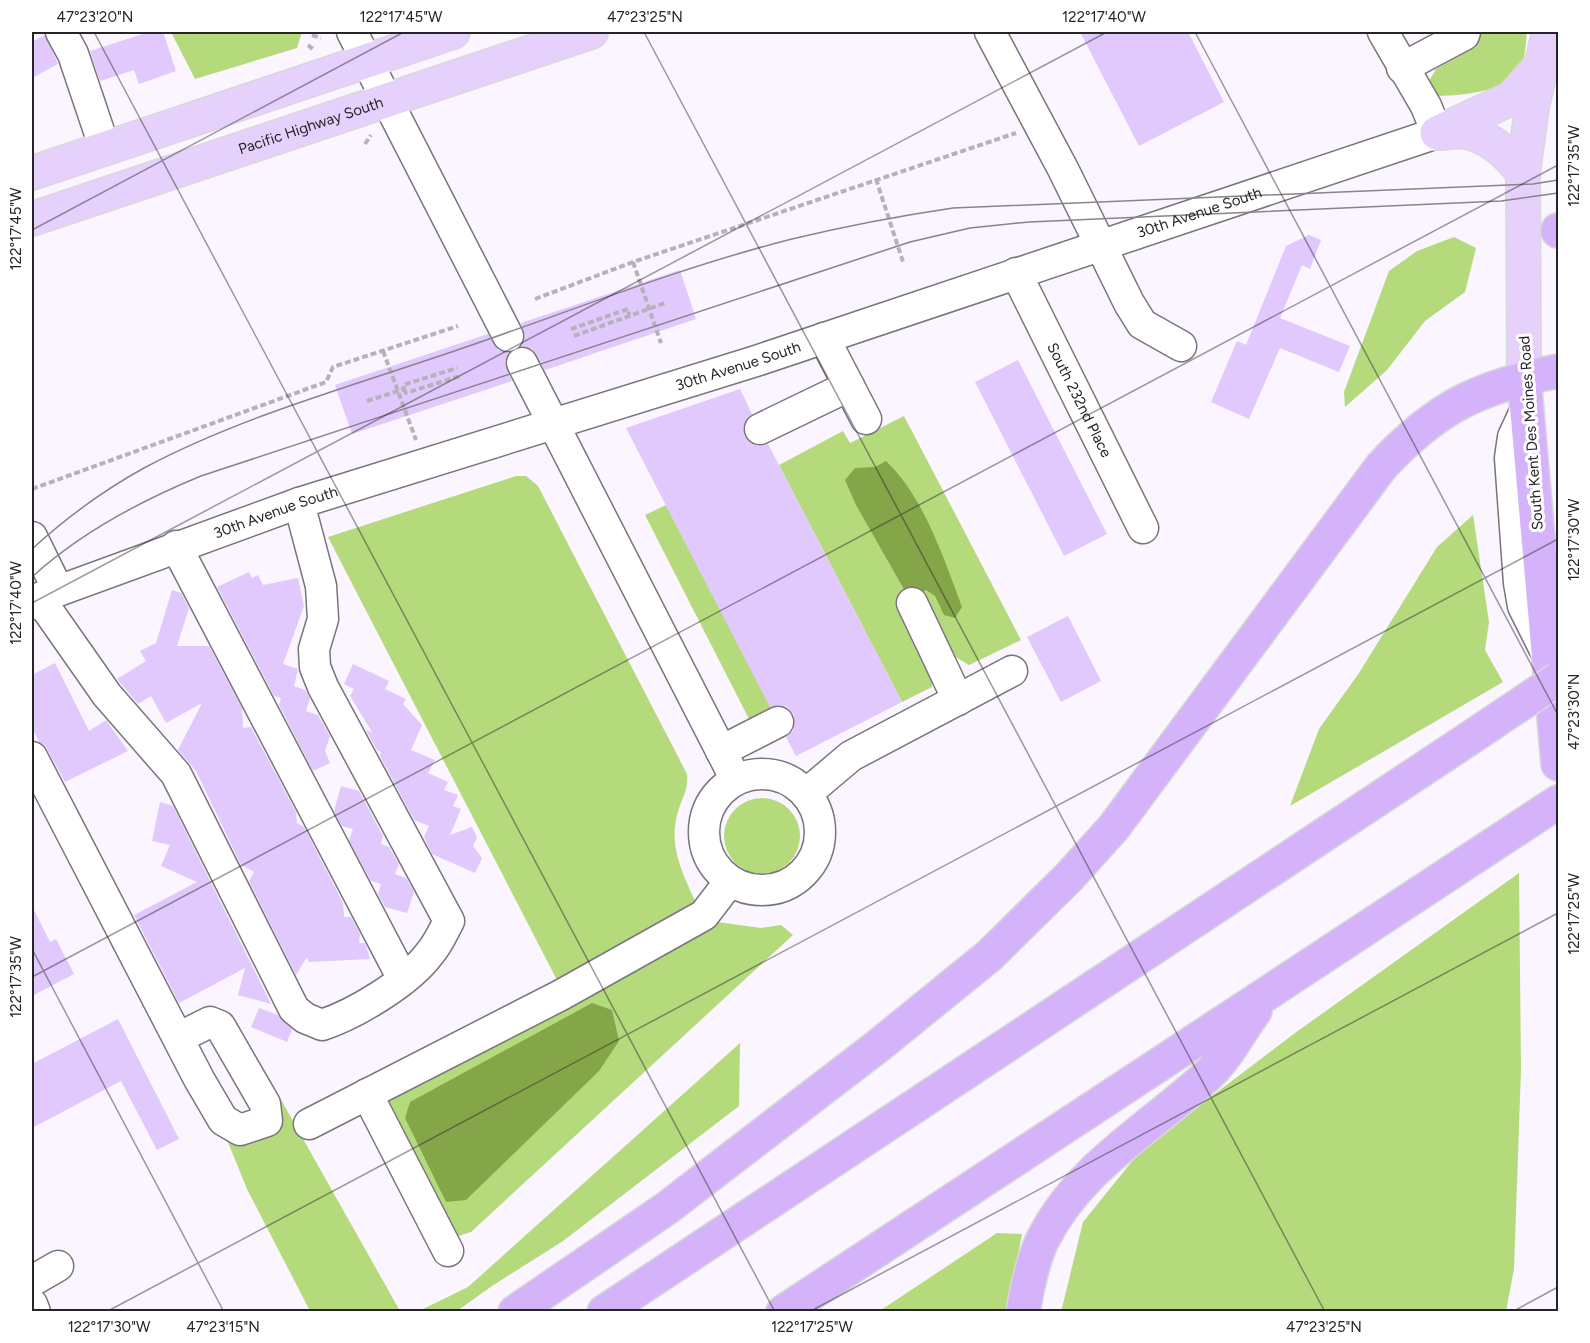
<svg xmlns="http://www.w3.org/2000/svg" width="1590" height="1343" font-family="Figtree,sans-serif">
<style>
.green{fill:#b5da7c}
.water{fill:#84a649}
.building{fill:#e1c8fd}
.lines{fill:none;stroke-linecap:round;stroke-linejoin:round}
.minor-casing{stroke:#78757d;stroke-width:33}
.major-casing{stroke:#d8d8d8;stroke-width:36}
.highway-casing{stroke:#d8d8d8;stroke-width:36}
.path{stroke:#b6b2ba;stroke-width:4;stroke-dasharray:6 3;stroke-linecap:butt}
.minor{stroke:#fff;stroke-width:30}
.major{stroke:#e6d1fc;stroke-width:33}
.highway{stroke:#d5b3fa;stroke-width:33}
.tram{stroke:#87848a;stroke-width:1.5}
.highway-bridge-casing{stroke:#d8d8d8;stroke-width:36;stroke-linecap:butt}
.highway-bridge{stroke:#d5b3fa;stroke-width:33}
.ticks{fill:none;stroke:#252427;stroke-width:1.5;stroke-opacity:0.45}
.labels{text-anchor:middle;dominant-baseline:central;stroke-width:6;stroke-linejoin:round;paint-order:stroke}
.street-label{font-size:15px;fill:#252427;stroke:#fff}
.neatline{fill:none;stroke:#252427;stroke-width:2}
.ticks-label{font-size:15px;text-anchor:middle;fill:#252427}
</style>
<rect width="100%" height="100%" fill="#faf5ff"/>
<g class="green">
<polygon points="171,32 302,32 297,48 195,79"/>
<path d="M1480,32H1527C1526,40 1526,51 1523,60C1511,93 1466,95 1437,96L1429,81L1436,69L1476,47Z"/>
<polygon points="1454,237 1476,248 1465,292 1425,321 1387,370 1345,407 1344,392 1389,271 1417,251"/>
<polygon points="904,416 1021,640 969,665 954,656 935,663 932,687 902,702 779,465 843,431 850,443"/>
<path d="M516,476H526L538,486L687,774C689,790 681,799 677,815C669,847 682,872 695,901L557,980L328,537Z"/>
<polygon points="666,505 771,708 749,719 645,515"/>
<polygon points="1473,515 1489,622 1485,650 1503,682 1290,806 1319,729 1359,673 1437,547"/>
<circle cx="762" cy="836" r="38"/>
<polygon points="1519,873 1521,1069 1514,1269 1506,1311 1061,1312 1083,1222 1142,1149 1295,1033"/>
<polygon points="717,922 761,928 781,925 793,935 471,1232 452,1238 384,1104"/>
<polygon points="740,1043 739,1106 563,1241 492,1286 457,1311 419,1311 468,1287"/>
<polygon points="280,1098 400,1311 310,1311 247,1189 225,1135"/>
<polygon points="997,1233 1022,1234 1015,1270 1013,1311 878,1312"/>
</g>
<g class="water">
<path d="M886,461C924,497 944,559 962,607L955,618L944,615L935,596L926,590L909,598L856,505L845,480L855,468L875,467Z"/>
<polygon points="592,1003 612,1010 619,1041 599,1071 466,1200 446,1202 405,1118 410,1102"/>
</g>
<g class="building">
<polygon points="149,32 163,32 176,71 139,84 134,70 100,81 90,51"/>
<polygon points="1080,32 1188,32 1224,102 1139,146"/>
<polygon points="45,35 58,64 32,78 32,42"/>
<polygon points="1309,235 1321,240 1310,269 1302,265 1280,318 1350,346 1339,372 1280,348 1249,419 1211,402 1237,341 1246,345 1286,246"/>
<polygon points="680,270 696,319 545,370 532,349 522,346 525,336 521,323"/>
<polygon points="488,334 498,350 508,353 505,363 512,381 352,434 335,385"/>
<polygon points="1018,360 1107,534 1064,556 975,382"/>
<polygon points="740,389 752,414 743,427 745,437 758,446 768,444 902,702 796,756 786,737 793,731 794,715 787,707 778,705 770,707 626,428"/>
<polygon points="249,572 252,578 258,575 263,585 298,578 304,606 283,664 298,669 294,686 305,690 310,698 306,711 318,715 330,736 325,751 330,763 313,771 279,705 281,698 274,696 217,587"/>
<polygon points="172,590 181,593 189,608 177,646 209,646 242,708 243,728 251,727 296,812 297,823 304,827 343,903 344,917 351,917 360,934 359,943 365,943 370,959 309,962 307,957 296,975 249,881 254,872 241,865 196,771 178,750 202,703 166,723 151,696 138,704 117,679 146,661 140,651 156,643"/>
<polygon points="1068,616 1101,681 1061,702 1027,637"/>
<polygon points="55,663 89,731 106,720 128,751 65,782 47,749 39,742 32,727 32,675"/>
<polygon points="353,664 389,681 385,689 406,699 403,704 422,725 411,750 435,760 428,773 448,782 444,790 458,795 453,806 461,809 450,835 472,827 477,838 473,846 482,858 475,873 432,854 424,837 429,826 414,820 380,756 381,752 377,750 366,730 372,732 350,696 354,689 344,684"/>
<polygon points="341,786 359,791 383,836 381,844 389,847 399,864 395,874 406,878 414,892 407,913 385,907 378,894 381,884 371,881 349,840 353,829 342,826 334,811"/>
<polygon points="160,802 173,806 271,1004 238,995 245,968 179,1003 134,915 197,882 161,866 170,845 152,841"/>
<polygon points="32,906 50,942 56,939 74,974 32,996"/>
<polygon points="259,1008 278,1015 292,1029 287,1042 251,1027"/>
<polygon points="118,1019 179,1139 157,1150 121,1081 32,1128 32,1064"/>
</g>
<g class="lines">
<defs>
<g id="minor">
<polyline points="61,32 73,54 105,149"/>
<polyline points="352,32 508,336"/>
<polyline points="990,32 1063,169 1129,303 1142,324 1181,346"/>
<polyline points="1402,68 1464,35 1465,32"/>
<path id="s1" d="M1016,273L1143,528"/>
<polyline points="824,338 866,419"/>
<polyline points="522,363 736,780"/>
<polyline points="1526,409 1513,437 1510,458 1519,583 1523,606 1547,654"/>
<polyline points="760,429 849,386"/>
<polyline points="32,537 58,590"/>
<polyline points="176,546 403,979"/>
<path d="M39,598L107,695L176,774L294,1009L305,1018L322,1025C355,1014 409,982 430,953C438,944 443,932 449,921L323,687L315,667L314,649L323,619L321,586L299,503"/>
<polyline points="912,603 958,700"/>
<path id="s2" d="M32,604L39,598L299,503L756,361L1437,133L1426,106L1383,32"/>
<polyline points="721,751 778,722"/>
<polyline points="32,757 199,1079 223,1120 240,1130 267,1121 265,1104 220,1026 210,1022 178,1038"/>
<circle cx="762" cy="832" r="58"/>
<polyline points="806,794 851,756 1012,671"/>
<polyline points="367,1094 448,1251"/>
<polyline points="309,1124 561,995 704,915 730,881"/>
<polyline points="32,1281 58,1266"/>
<polyline points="32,1304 35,1312"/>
</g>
<g id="major">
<polyline points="1437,133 1512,98 1540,66"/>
<path d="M1439,133C1447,133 1459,130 1467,132C1491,137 1509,155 1523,173"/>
<polyline points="32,173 453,32"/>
<path id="s3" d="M32,219L591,32"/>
<polyline points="1524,378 1523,173 1532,107 1549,32"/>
</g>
<g id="highway">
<polyline points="1558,230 1558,231"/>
<polyline points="1524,378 1558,764"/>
<path d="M515,1312L667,1208L878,1046L990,955L1070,876L1114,827L1381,467C1436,407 1479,387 1558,371"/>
<polyline points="604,1312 1467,740"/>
<polyline points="783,1312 1558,802"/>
<path d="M1023,1312C1027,1288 1032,1263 1042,1241C1079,1166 1150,1129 1209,1074C1227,1057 1240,1031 1255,1011"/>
</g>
</defs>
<use href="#minor" class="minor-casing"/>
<use href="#major" class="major-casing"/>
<use href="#highway" class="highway-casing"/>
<g class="path">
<polyline points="312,35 321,38"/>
<polyline points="308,45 314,50"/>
<polyline points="365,144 371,135"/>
<polyline points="876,179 903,262"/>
<polyline points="633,262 661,343"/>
<polyline points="535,299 633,262 1016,133"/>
<polyline points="571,329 628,309 629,315"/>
<polyline points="574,336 665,303"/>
<polyline points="383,351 416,440"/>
<polyline points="404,389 406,393 460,376"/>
<polyline points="367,401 404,389 403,385 457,368"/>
<polyline points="32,489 326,382 333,367 458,326"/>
</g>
<use href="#minor" class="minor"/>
<use href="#major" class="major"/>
<use href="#highway" class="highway"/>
<g class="tram">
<path d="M32,549C66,518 104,490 144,468C243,415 360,384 466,347C574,310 681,267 792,239C846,226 899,216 953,208L1533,184L1558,180"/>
<path d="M32,577C81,532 140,501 201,476L910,242L970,228L1029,222L1501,201L1558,193"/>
</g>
<defs>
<polyline id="highway-bridge" points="1467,740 1558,679"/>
</defs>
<use href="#highway-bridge" class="highway-bridge-casing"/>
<use href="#highway-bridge" class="highway-bridge"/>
</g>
<path class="ticks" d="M94,32L775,1312M644,32L1325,1312M1195,32L1558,715M32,230L404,32M32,603L1107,32M32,949L224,1312M32,977L1558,165M106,1312L1558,539M809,1312L1558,913M1512,1312L1558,1287"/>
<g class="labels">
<g class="street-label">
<text stroke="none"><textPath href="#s3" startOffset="294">Pacific Highway South</textPath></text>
<text stroke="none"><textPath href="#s2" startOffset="1232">30th Avenue South</textPath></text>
<text stroke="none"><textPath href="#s2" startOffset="746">30th Avenue South</textPath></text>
<text stroke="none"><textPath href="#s1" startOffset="142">South 232nd Place</textPath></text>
<text transform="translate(1531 433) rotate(-94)">South Kent Des Moines Road</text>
<text stroke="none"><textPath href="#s2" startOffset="261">30th Avenue South</textPath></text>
</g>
</g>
<rect width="1590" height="1343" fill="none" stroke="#ffffff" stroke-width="66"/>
<rect x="33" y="33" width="1524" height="1277" class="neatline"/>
<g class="ticks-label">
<text x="95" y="22">47°23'20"N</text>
<text x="401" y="22">122°17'45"W</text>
<text x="645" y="22">47°23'25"N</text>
<text x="1104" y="22">122°17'40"W</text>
<text transform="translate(1574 166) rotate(-90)" y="5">122°17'35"W</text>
<text transform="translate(16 229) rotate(-90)" y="5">122°17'45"W</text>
<text transform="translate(1574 540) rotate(-90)" y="5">122°17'30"W</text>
<text transform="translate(16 603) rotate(-90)" y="5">122°17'40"W</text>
<text transform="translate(1574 712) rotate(-90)" y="5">47°23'30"N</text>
<text transform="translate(1574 914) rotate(-90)" y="5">122°17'25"W</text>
<text transform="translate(16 977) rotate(-90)" y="5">122°17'35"W</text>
<text x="109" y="1332">122°17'30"W</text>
<text x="223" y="1332">47°23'15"N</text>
<text x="812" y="1332">122°17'25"W</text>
<text x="1324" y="1332">47°23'25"N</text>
</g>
</svg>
